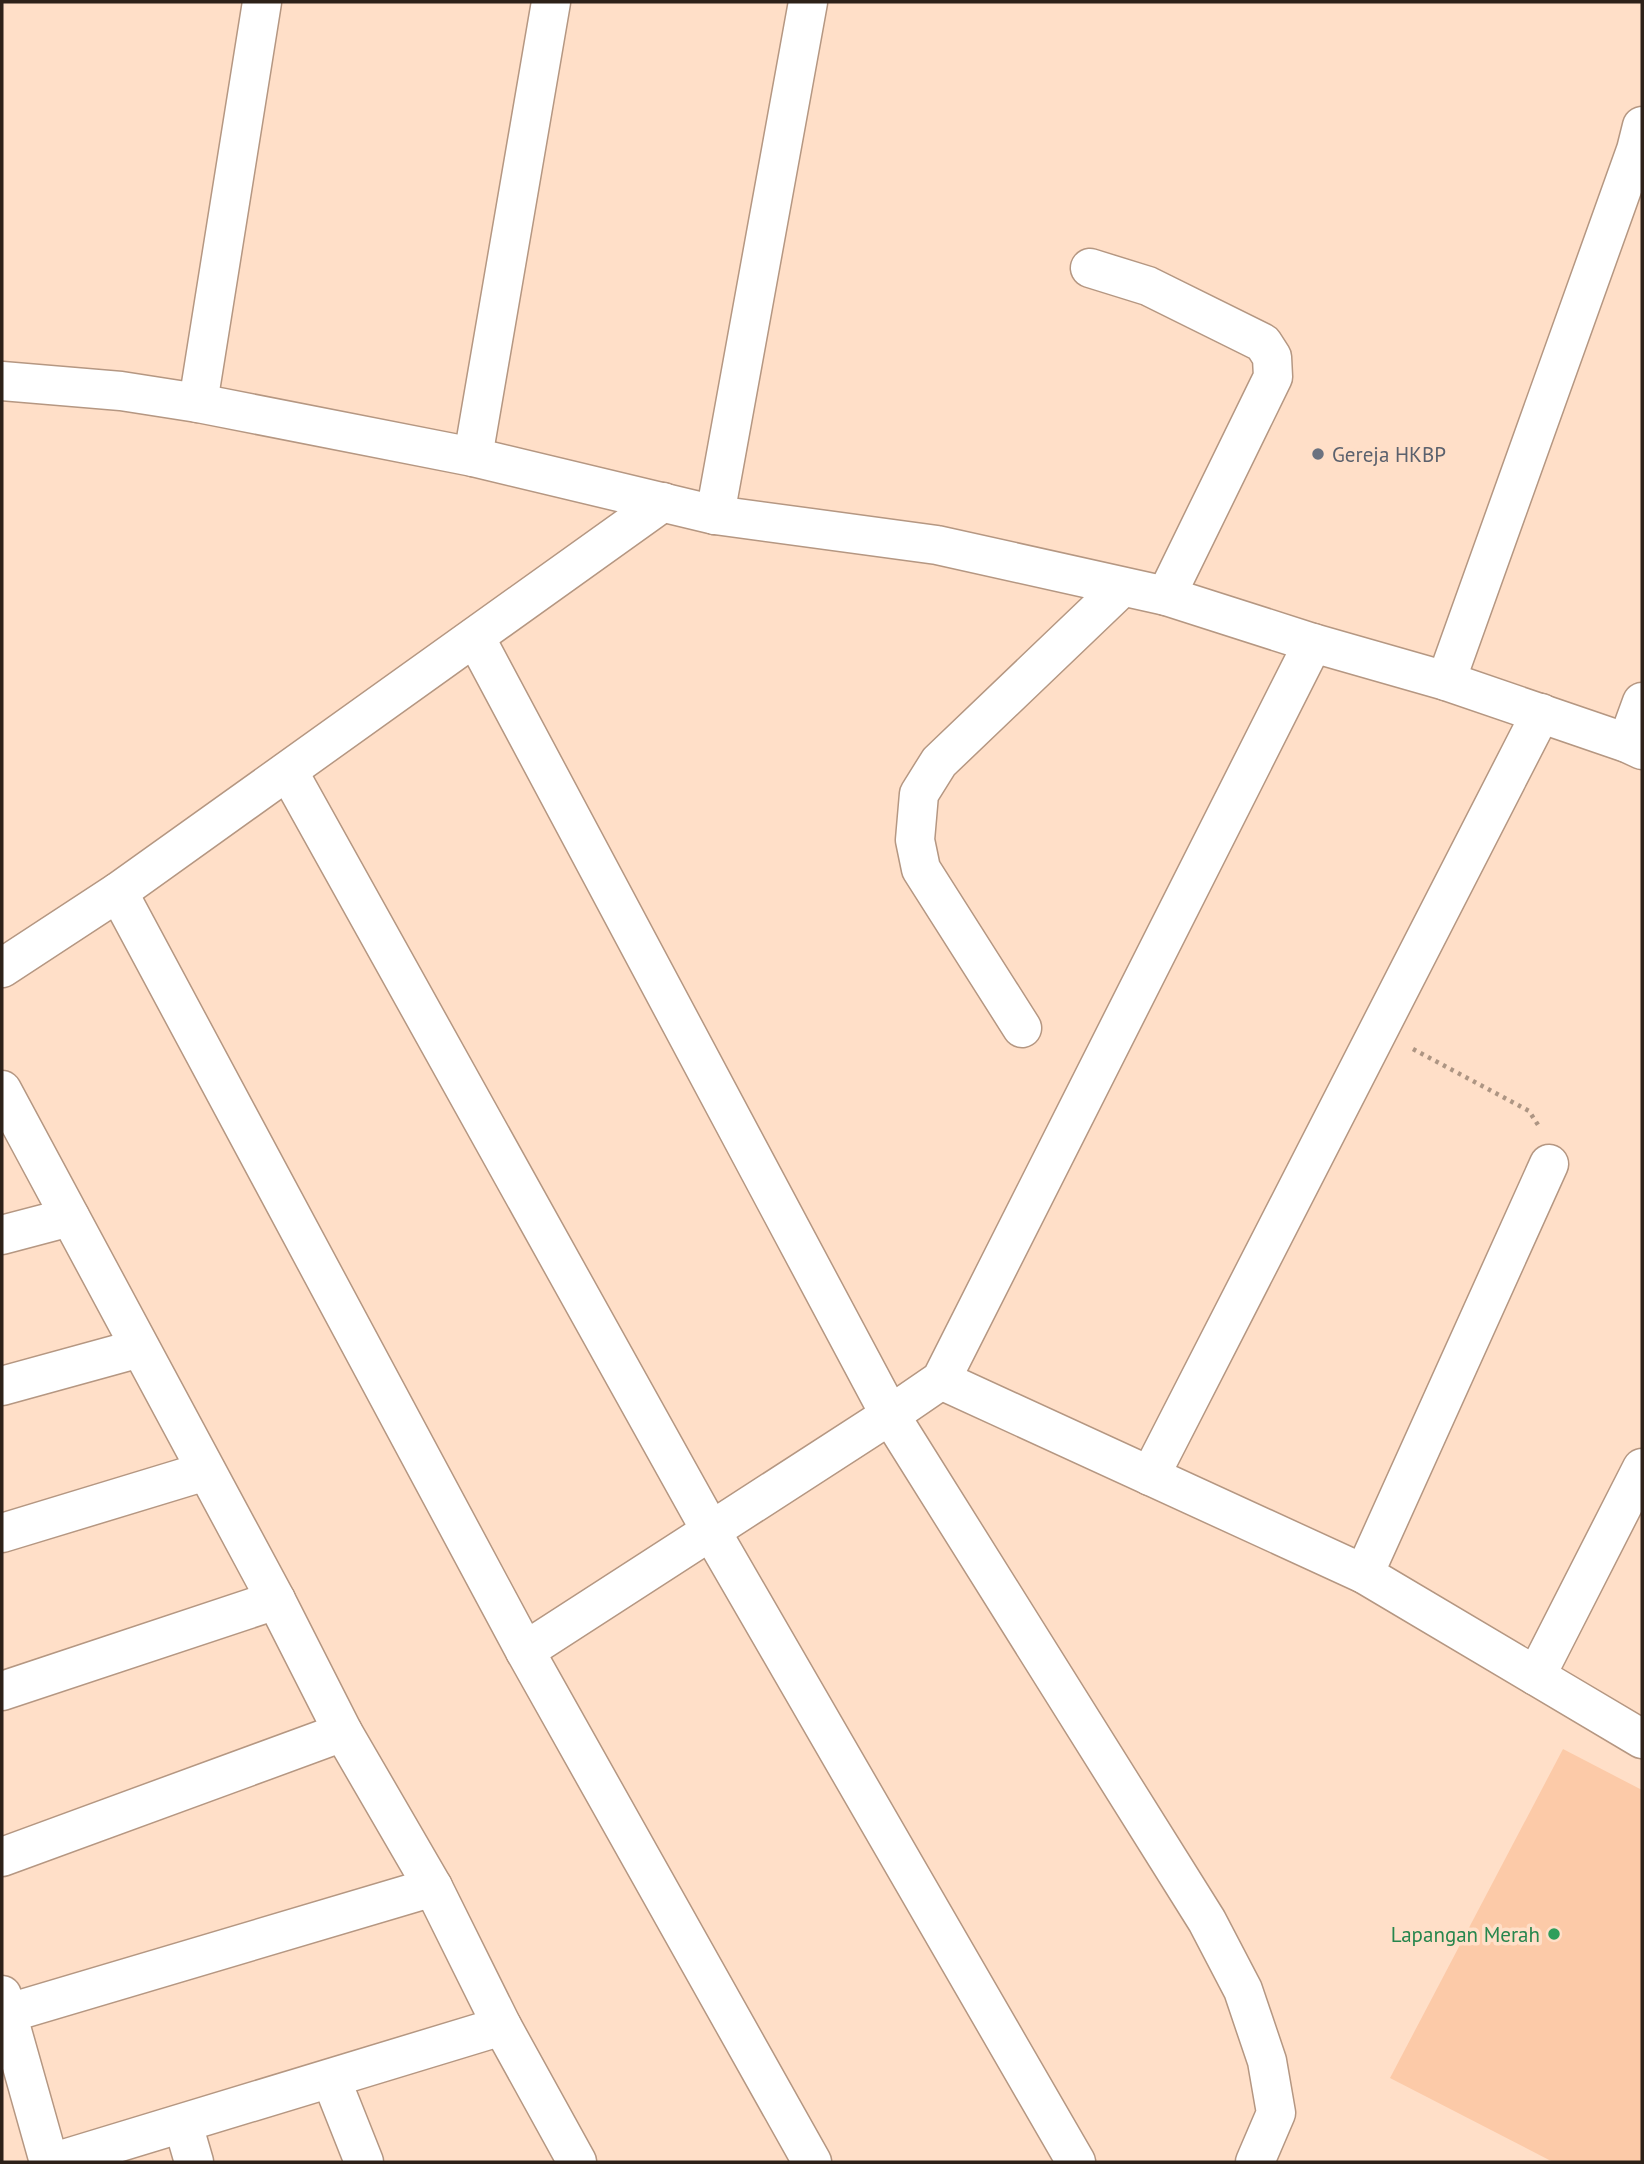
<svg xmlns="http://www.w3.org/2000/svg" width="1644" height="2164" font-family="'PT Sans',sans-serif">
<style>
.garden{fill:#fccaa8}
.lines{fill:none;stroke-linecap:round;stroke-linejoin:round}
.minor-casing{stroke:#b59782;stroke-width:41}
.path{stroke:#ad9583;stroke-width:4.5;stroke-dasharray:3.5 5;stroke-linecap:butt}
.minor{stroke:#fff;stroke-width:38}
.worship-dot{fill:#6b7280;stroke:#ffdfc8;stroke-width:2.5}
.leisure-dot{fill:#2e9e5b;stroke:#ffdfc8;stroke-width:2.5}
.labels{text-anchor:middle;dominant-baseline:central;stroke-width:7;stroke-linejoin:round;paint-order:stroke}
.worship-label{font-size:21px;fill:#5b616d;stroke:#ffdfc8;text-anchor:start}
.leisure-label{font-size:21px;fill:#27864d;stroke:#ffdfc8;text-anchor:end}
</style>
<rect width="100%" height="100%" fill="#ffdfc8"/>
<polygon class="garden" points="1563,1749 1642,1790 1642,2162 1553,2162 1390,2078"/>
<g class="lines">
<defs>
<g id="minor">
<polyline points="1090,268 1148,286 1263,343 1272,357 1273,377 1166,596"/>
<polyline points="2,381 121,391 198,403 473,457 715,515 937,545 1166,596 1313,643 1446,681 1627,743 1642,750"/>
<polyline points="198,403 262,2"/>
<polyline points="473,457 551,2"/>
<polyline points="715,515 808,2"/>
<polyline points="475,637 890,1415 1207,1921 1243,1990 1267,2061 1276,2113 1255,2162"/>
<polyline points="1446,681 1636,150 1642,126"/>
<polyline points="1627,743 1642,702"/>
<polyline points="288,771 711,1531 1076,2162"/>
<polyline points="118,892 525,1651 812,2162"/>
<polyline points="2,968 118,892 663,502"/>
<polyline points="1022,1028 921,869 915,840 919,794 939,762 1122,587"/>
<polyline points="2,1090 276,1600 343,1732 433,1887 502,2026 577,2162"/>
<polyline points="2,1235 70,1217"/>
<polyline points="941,1380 1364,1574 1642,1739"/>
<polyline points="2,1386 140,1348"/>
<polyline points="1150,1476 1541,713"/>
<polyline points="2,1533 206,1471"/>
<polyline points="1364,1574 1549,1164"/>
<polyline points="525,1651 890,1415 941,1380 1313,643"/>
<polyline points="1536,1676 1642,1468"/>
<polyline points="2,1691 276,1600"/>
<polyline points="2,1857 343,1732"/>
<polyline points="2,1995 49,2162"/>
<polyline points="2,2015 433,1887"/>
<polyline points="331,2079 364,2162"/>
<polyline points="183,2124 194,2162"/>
<polyline points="54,2162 502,2026"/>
</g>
</defs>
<use href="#minor" class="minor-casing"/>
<polyline class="path" points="1413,1049 1529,1111 1540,1128"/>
<use href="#minor" class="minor"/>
</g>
<circle class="worship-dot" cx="1318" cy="454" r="7"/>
<circle class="leisure-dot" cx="1554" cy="1934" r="7"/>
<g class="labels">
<g class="worship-label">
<text x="1332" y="454">Gereja HKBP</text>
</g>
<g class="leisure-label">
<text x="1540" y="1934">Lapangan Merah</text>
</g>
</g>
<rect width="1644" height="2164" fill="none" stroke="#2d2119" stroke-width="7"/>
</svg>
